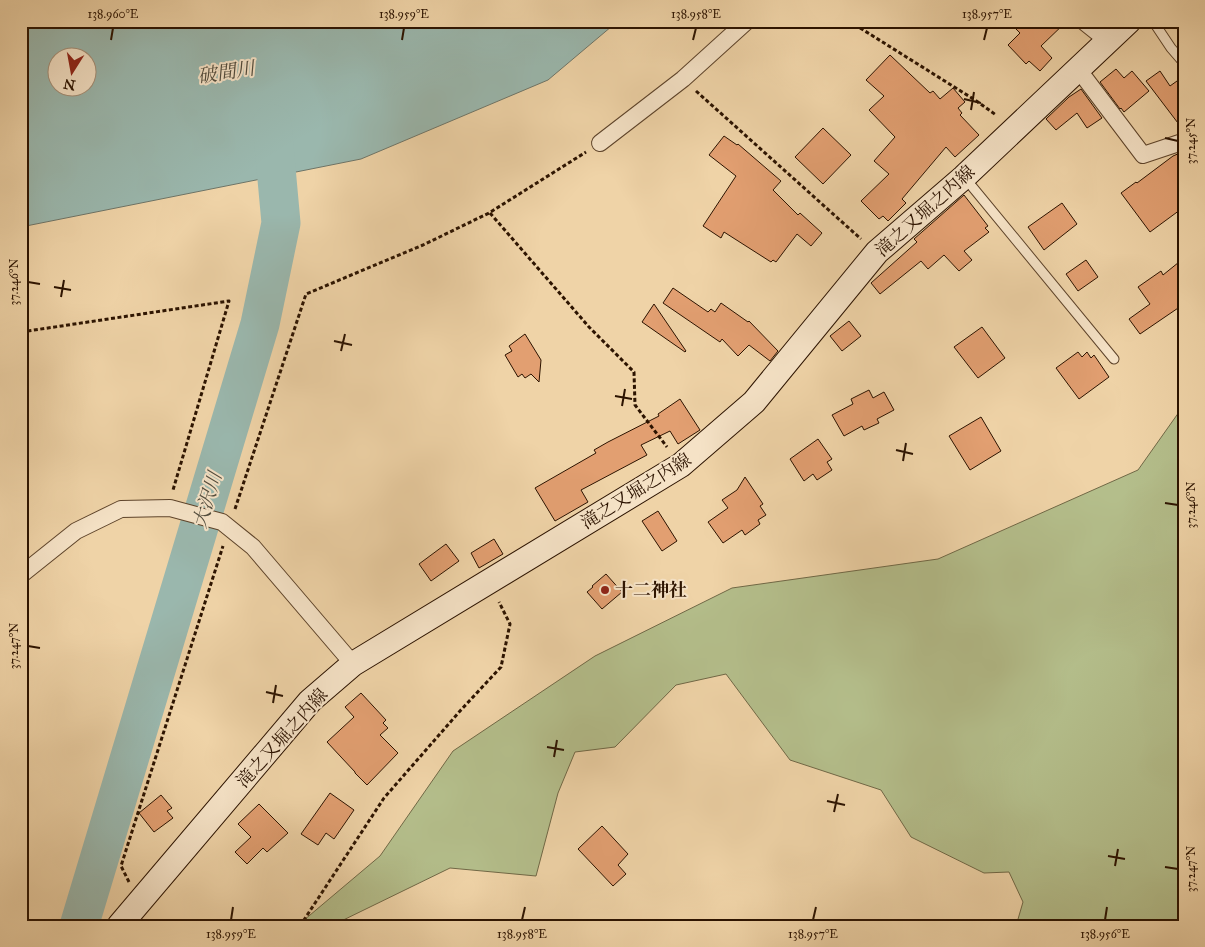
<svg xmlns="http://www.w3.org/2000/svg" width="1205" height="947" font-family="'IM FELL Great Primer','Noto Serif JP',serif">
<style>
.green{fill:#b4be8b;stroke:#706846}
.water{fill:#9ab7ad;stroke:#6e7568;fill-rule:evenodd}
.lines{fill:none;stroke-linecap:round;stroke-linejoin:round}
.river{stroke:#9ab7ad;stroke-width:39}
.building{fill:#e29f71;stroke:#2c1300}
.lane-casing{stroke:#5d432a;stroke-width:11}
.street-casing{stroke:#5d432a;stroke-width:18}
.secondary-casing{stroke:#2c1300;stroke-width:26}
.path{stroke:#2c1300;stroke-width:3;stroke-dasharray:4 2.5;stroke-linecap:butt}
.lane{stroke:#f5e2c6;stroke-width:9}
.street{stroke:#f5e2c6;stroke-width:16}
.secondary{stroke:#f5e2c6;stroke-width:24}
.ticks{fill:none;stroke:#2c1300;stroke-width:2}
.poi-dot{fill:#8f2418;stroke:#f5e2c6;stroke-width:2}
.labels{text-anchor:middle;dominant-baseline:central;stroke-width:4;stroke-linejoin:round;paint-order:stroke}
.street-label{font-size:18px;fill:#2c1300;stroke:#f5e2c6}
.poi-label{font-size:18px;font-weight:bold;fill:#2c1300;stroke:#f5e2c6;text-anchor:start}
.water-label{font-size:19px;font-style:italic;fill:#524c3d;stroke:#f5e2c6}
.neatline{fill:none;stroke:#2c1300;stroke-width:2}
.ticks-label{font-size:12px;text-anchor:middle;fill:#2c1300}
</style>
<rect width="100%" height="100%" fill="#efd3a7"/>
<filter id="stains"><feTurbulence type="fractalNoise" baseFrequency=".004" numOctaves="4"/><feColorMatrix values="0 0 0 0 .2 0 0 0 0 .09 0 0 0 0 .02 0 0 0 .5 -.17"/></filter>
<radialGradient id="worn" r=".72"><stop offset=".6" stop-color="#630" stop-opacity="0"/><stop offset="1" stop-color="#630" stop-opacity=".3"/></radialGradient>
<polygon class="green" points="1184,405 1184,926 1016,926 1023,902 1009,872 984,873 911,837 881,790 790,760 726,674 676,685 615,747 575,752 558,793 536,876 450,868 331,926 297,926 380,856 453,751 595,656 732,588 938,559 1138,470"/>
<path class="water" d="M38,21H618L548,80L361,159L21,227V26ZM58,58H88V88H58Z"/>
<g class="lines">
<polyline class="river" points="79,926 260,324 281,223 272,124"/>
</g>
<g class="building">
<polygon points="1008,21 1067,21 1041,46 1052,58 1040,71 1029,61 1026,64 1008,45 1020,33"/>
<polygon points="890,55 930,93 933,91 940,99 953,88 965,102 958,108 962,113 960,115 979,135 955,157 946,147 902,199 906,203 888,221 883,216 879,219 861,201 889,174 874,161 895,137 869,110 884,96 866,80"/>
<polygon points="1116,69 1124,78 1132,71 1149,91 1124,112 1121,108 1120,109 1100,82"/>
<polygon points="1160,71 1170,86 1177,81 1184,90 1184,131 1146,81"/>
<polygon points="1081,89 1102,118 1087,128 1077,113 1056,130 1046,119 1069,97"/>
<polygon points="823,128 851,155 823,184 795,157"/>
<polygon points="724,136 737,145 738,144 781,181 773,190 798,215 800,213 822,233 811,246 797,234 776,262 773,260 771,262 724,232 721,238 703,226 736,176 709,155"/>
<polygon points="1180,153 1184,154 1184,207 1150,232 1121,193 1136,182 1137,183 1173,156"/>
<polygon points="964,195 988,226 985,228 989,232 964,251 972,260 959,271 944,255 928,269 921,261 880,294 871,283 917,242 914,239"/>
<polygon points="1062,203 1077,224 1044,250 1028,227"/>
<polygon points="1184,258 1184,304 1140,334 1129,319 1150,304 1138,287 1161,271 1163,275"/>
<polygon points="1086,260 1098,277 1078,291 1066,274"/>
<polygon points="673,288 708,312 711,309 715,312 721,303 748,322 749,321 778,351 770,361 749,345 738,356 722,339 720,342 663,303"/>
<polygon points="654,304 686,351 685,352 642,322"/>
<polygon points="849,321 861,336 842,351 830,336"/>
<polygon points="982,327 1005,358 978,378 954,347"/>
<polygon points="525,334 541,360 539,382 531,374 525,378 522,374 518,377 505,355 512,351 509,346"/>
<polygon points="1078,352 1082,357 1087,352 1091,358 1094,355 1109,377 1079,399 1056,368"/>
<polygon points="869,390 873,398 884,392 894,410 877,419 879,423 864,430 862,426 844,436 832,415 853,404 851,399"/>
<polygon points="680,399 700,430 678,444 670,431 641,445 647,455 581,490 588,502 555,521 535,488 596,453 594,450 608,442 659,416 658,414"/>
<polygon points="981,417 1001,451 970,470 949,436"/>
<polygon points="818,439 832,459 827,462 832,470 817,480 813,474 804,481 790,459"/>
<polygon points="745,477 763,504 760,506 766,515 758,520 760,524 745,535 742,530 723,543 708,522 728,508 722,500 737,490"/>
<polygon points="658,511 677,541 662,551 642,521"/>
<polygon points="494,539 503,554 479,568 471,553"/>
<polygon points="446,544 459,561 431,581 419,564"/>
<polygon points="606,574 622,592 602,609 587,592 593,587 592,586"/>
<polygon points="361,693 386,720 383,723 388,728 380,735 398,753 367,785 355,773 355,772 327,742 354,717 345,707"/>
<polygon points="330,793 354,810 334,839 326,833 318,845 301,834"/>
<polygon points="161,795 172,808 167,811 173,818 154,832 139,813"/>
<polygon points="259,804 288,833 267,852 263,848 247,864 235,852 251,837 238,824"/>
<polygon points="602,826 628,854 618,865 626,874 613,886 578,849"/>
</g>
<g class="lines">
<defs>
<g id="lane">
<polyline points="1153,21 1171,48 1184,63"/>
<polyline points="965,178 1114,359"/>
</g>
<g id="street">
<polyline points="1083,21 1108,41"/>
<polyline points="1078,69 1143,155 1182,142 1184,144"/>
<polyline points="600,143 683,79 747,21"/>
<polyline points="21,575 76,531 121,509 170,508 222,522 253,547 353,664"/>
</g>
<polyline id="secondary" points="119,926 310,701 353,664 681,465 754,402 877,252 964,177 1129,21"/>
</defs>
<use href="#lane" class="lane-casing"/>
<use href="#street" class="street-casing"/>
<use href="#secondary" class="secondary-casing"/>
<g class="path">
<polyline points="849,21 975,100 996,115"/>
<polyline points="696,91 861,239"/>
<polyline points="490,213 589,327 634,372 635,405 667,447"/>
<polyline points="21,332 229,301 173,490"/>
<polyline points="235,509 306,294 423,245 489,213 586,152"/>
<polyline points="129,882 121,866 223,546"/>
<polyline points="300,926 384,798 460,711 501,667 510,624 499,602"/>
</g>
<use href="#lane" class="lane"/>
<use href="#street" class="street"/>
<use href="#secondary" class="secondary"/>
</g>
<path class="ticks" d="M111,40L113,28M402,40L404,28M693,40L696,28M984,40L987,28M964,99L981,103M971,110L974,92M1165,138L1178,141M28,282L40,284M54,287L71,290M61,297L64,280M334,341L352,345M341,351L345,334M615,396L632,399M622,406L625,389M896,450L913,454M903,461L906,443M1165,503L1178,505M28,646L40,648M266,692L283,696M273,703L276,685M547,747L564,750M554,757L557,740M827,801L845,805M834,812L838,794M1108,856L1125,859M1115,866L1118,849M1165,867L1178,869M231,920L233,907M522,920L525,907M813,920L816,907M1105,920L1107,907"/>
<circle class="poi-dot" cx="605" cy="590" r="5"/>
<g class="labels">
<g class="street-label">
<text transform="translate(925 211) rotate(-42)">滝之又堀之内線</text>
<text transform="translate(636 491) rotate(-32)">滝之又堀之内線</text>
<text transform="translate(282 738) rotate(-48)">滝之又堀之内線</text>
</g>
<g class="poi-label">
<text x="615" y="590">十二神社</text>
</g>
<g class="water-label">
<text transform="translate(226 72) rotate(-9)">破間川</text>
<text transform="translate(207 500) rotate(-73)">大沢川</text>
</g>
</g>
<rect width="1205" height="947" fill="none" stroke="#efd3a7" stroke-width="55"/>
<g transform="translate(72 72) rotate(191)"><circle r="24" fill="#f5e2c6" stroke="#a58f77"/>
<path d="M0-4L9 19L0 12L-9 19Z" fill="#8f2418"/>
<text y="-8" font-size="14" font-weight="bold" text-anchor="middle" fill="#2c1300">N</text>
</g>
<rect x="28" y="28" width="1150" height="892" class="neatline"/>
<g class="ticks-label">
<text x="113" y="18">138.960°E</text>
<text x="404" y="18">138.959°E</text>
<text x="696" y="18">138.958°E</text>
<text x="987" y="18">138.957°E</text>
<text transform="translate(1191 141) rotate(-90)" y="4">37.245°N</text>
<text transform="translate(14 282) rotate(-90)" y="4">37.246°N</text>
<text transform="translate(1191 505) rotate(-90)" y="4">37.246°N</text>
<text transform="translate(14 646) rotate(-90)" y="4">37.247°N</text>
<text transform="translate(1191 869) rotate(-90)" y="4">37.247°N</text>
<text x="231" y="938">138.959°E</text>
<text x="522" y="938">138.958°E</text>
<text x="813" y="938">138.957°E</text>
<text x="1105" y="938">138.956°E</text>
</g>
<rect width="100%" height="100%" filter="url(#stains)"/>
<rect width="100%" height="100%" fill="url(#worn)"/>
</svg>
